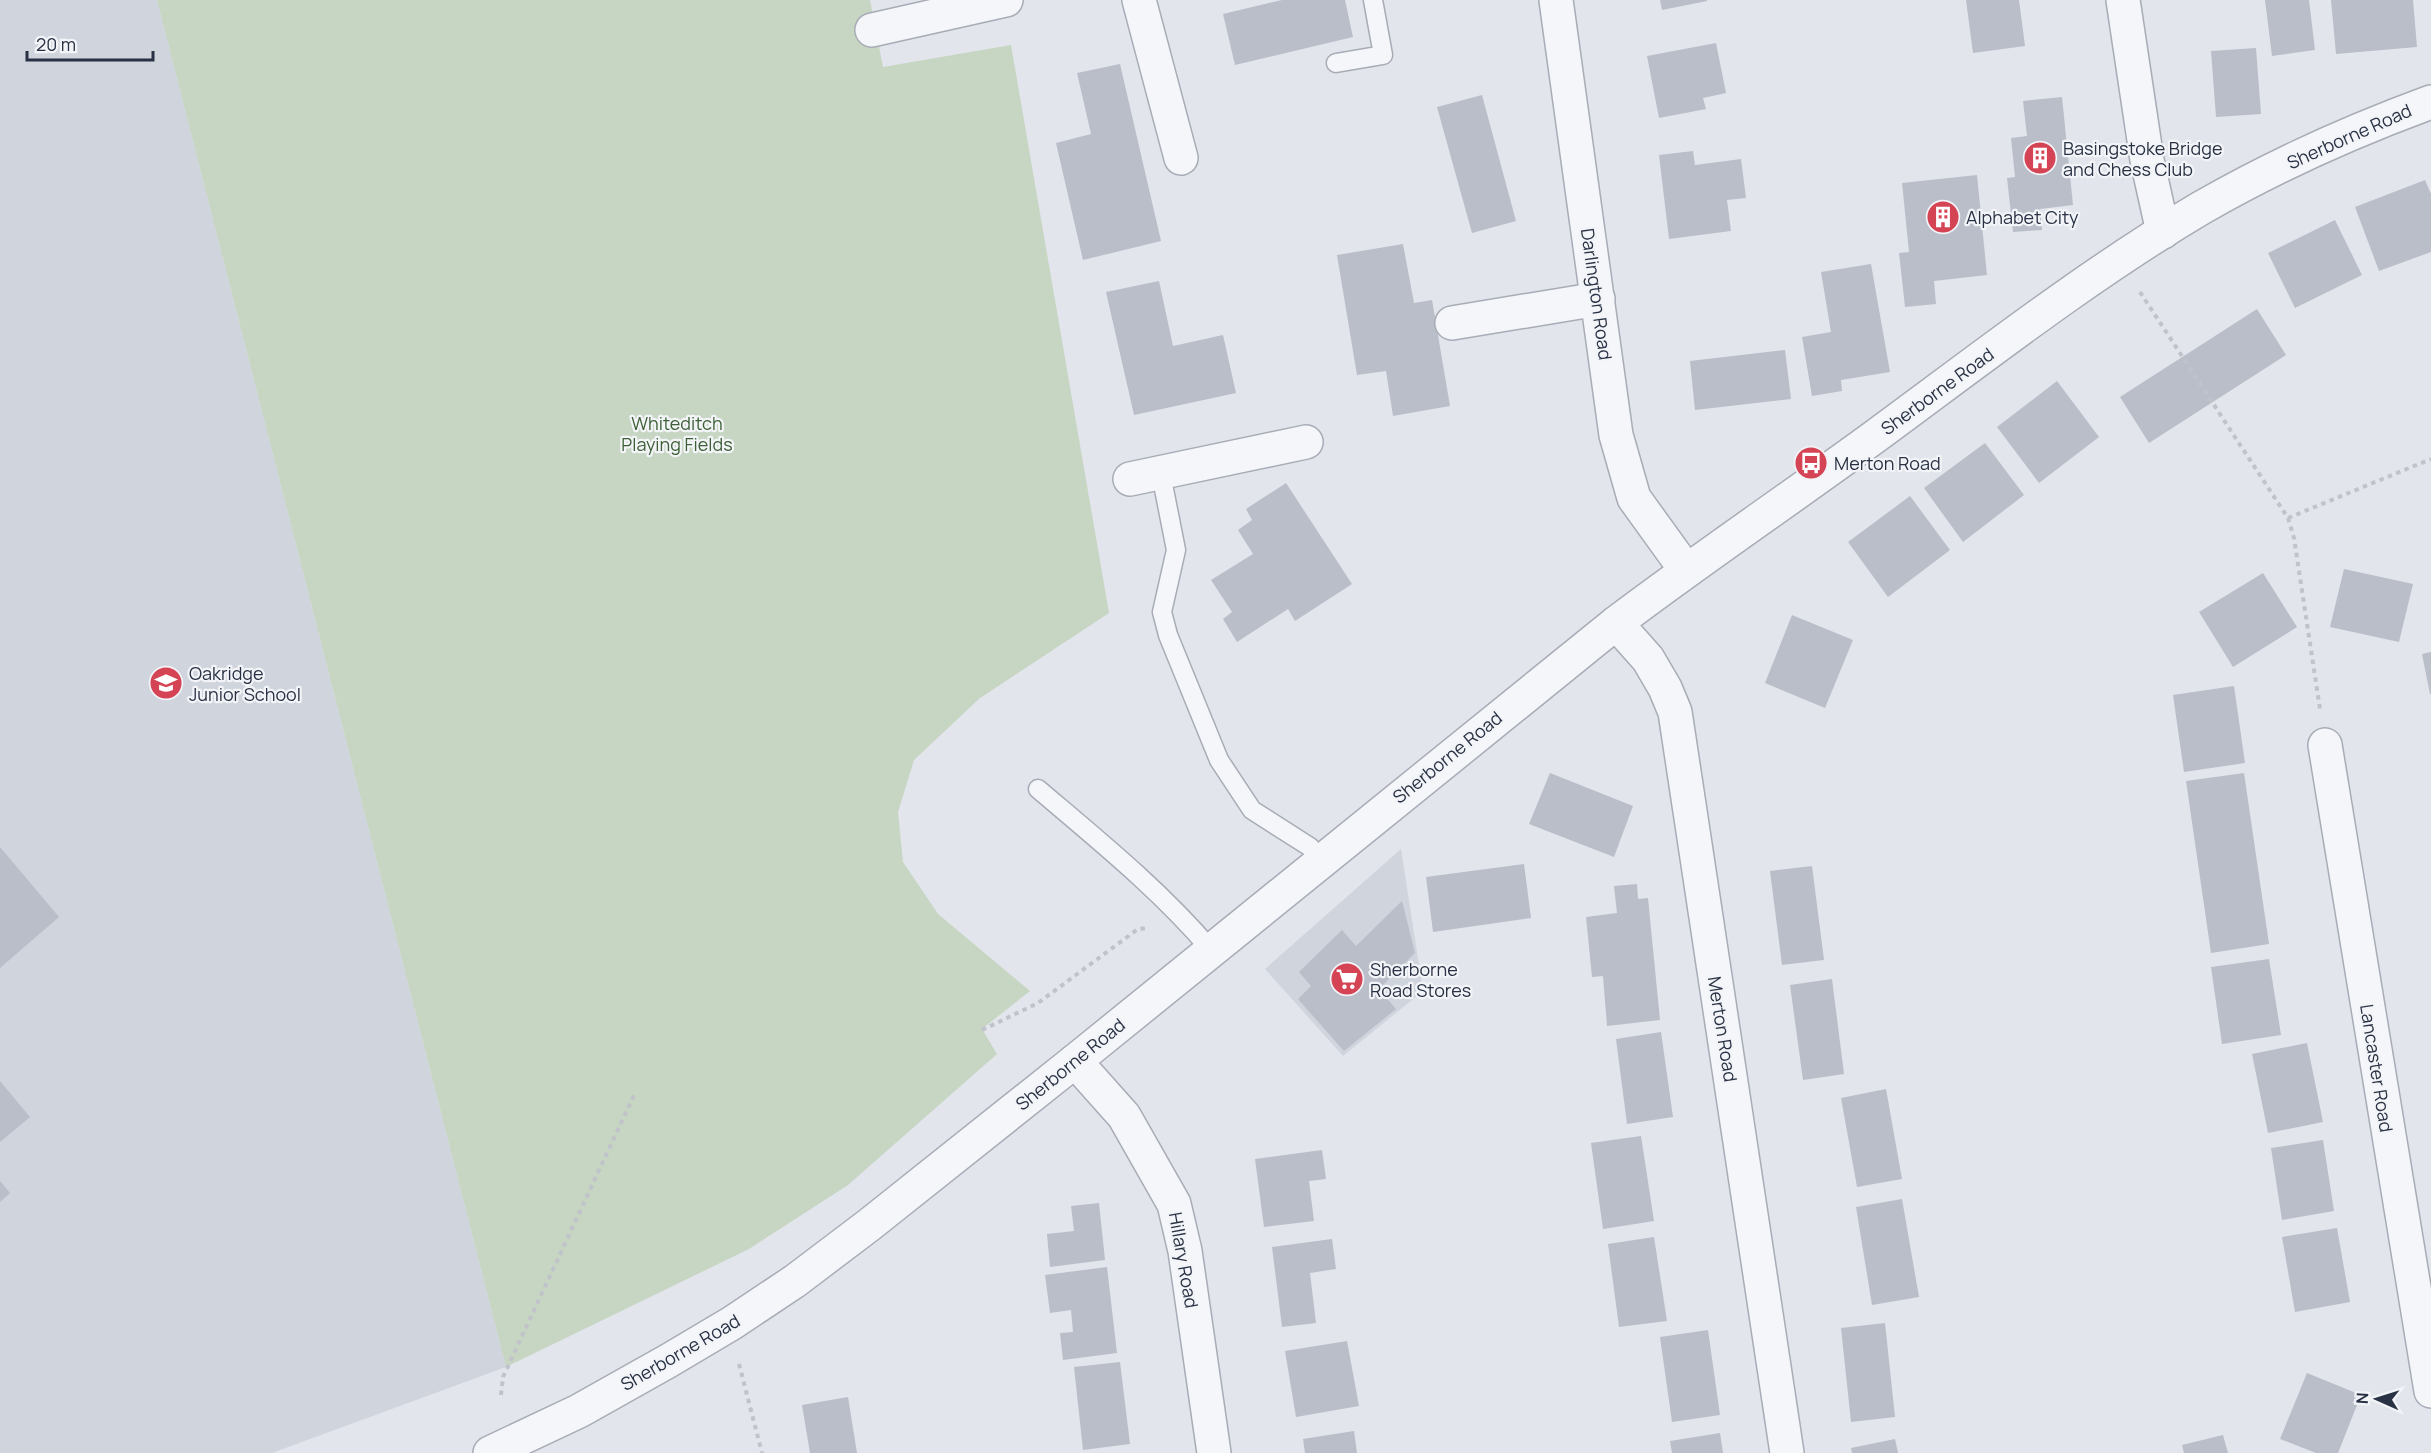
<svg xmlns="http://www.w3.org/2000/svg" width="2431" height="1453" font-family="Manrope,sans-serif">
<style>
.built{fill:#d0d4dd}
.green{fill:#c7d5c3}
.building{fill:#b9bec9}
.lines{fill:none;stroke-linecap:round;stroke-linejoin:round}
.service-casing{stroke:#a7acb6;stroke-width:21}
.minor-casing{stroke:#a7acb6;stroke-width:36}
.path{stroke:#c0c3ca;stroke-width:4;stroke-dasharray:4.5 4.5;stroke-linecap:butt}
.service{stroke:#f5f6f9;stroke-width:18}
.minor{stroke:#f5f6f9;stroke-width:33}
.labels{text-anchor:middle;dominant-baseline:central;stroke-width:4.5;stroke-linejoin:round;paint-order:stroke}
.street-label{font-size:18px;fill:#293244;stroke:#f2f4f8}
.poi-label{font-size:18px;fill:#293244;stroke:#f2f4f8;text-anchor:start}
.park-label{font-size:18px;fill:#3d6036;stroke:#f2f4f8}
</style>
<rect width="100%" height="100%" fill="#e2e5eb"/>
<g class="built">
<polygon points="0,0 157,0 506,1367 272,1453 0,1453"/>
<polygon points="1401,849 1423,991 1343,1056 1265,969"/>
</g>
<polygon class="green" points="157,0 870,0 883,67 1011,45 1109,613 980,698 914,760 898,812 903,862 938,914 1030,991 982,1029 997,1054 848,1185 749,1249 506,1367"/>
<g class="building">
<polygon points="1282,0 1345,0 1353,37 1235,65 1223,14"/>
<polygon points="1660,0 1707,0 1707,1 1662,10"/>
<polygon points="1966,0 2019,0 2025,46 1973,53"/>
<polygon points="2265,0 2309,0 2315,50 2272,56"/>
<polygon points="2331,0 2413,0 2417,47 2336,54"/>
<polygon points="1716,43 1726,93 1703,98 1706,109 1659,118 1647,56"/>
<polygon points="2256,48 2261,114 2216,117 2211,51"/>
<polygon points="1120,64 1161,241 1083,260 1056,143 1091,134 1077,73"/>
<polygon points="1482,95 1516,221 1472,233 1437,107"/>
<polygon points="2062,97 2073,205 2040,209 2042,230 2013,232 2007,178 2015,177 2011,138 2027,136 2023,101"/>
<polygon points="1693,151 1695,165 1741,159 1746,198 1727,200 1731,231 1669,239 1659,155"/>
<polygon points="1977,175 1987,275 1934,281 1936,304 1905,307 1899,253 1909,252 1902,183"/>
<polygon points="2425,180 2431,194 2431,252 2379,271 2355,207"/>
<polygon points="2335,220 2362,275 2295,308 2268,253"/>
<polygon points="1403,244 1414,303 1432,300 1450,406 1393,416 1386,371 1357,375 1337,255"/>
<polygon points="1871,264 1890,372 1841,380 1842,391 1812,396 1802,337 1831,332 1821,272"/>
<polygon points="1159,281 1173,346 1223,335 1236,393 1134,415 1106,292"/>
<polygon points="2257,309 2286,355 2149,443 2120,397"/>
<polygon points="1785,350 1791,399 1695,410 1690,361"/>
<polygon points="2057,381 2099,437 2039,483 1997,427"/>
<polygon points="1985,443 2024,495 1963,542 1924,488"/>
<polygon points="1286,483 1352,584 1295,621 1288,609 1237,642 1223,619 1232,612 1211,580 1253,554 1238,530 1252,520 1246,509"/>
<polygon points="1910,496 1950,550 1888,597 1848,542"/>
<polygon points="2344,569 2413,584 2399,642 2330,627"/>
<polygon points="2263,573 2297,627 2233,667 2199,612"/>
<polygon points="1792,615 1853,640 1825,708 1765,683"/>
<polygon points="2431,652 2431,694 2430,694 2422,654"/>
<polygon points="2234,686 2245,763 2184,772 2173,695"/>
<polygon points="1550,773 1633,806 1614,857 1529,824"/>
<polygon points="2244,773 2269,944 2211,953 2186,781"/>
<polygon points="0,847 59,917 0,968"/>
<polygon points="1524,864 1531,918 1433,932 1426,877"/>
<polygon points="1812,866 1824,960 1782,965 1770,871"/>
<polygon points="1637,884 1638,899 1648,898 1660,1020 1607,1026 1603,976 1592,977 1586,917 1617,913 1614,886"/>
<polygon points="1402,901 1415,953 1379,989 1396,1009 1344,1051 1298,999 1311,986 1299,972 1342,930 1356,946"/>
<polygon points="2269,959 2281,1035 2222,1044 2211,967"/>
<polygon points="1832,979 1844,1074 1803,1080 1790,985"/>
<polygon points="1661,1032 1673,1117 1627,1124 1616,1039"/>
<polygon points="2307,1043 2323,1122 2268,1133 2252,1054"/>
<polygon points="0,1081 30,1117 0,1142"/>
<polygon points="1886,1089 1902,1179 1857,1187 1841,1098"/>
<polygon points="1641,1136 1654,1221 1603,1229 1591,1143"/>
<polygon points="2323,1140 2334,1211 2282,1220 2271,1148"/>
<polygon points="1322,1150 1326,1179 1309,1181 1314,1221 1264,1227 1255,1159"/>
<polygon points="0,1181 10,1193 0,1202"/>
<polygon points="1902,1199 1919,1297 1872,1305 1856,1207"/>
<polygon points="1099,1203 1105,1260 1050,1267 1047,1234 1074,1231 1071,1206"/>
<polygon points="2337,1228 2350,1302 2295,1312 2282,1237"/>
<polygon points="1654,1237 1667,1321 1619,1327 1608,1244"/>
<polygon points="1332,1239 1336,1269 1310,1273 1316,1323 1282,1327 1272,1247"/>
<polygon points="1107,1267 1117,1353 1063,1360 1060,1333 1073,1332 1071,1310 1050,1313 1045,1275"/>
<polygon points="1885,1323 1895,1417 1851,1422 1841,1328"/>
<polygon points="1708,1330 1720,1415 1672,1422 1660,1337"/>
<polygon points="1347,1341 1359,1406 1296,1417 1285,1351"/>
<polygon points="1120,1362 1130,1444 1083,1450 1074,1367"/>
<polygon points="2307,1373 2361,1395 2338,1453 2316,1453 2280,1439"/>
<polygon points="848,1397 857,1453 810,1453 802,1405"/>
<polygon points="1354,1431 1357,1453 1305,1453 1303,1439"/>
<polygon points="1720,1433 1723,1453 1672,1453 1670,1441"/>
<polygon points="2223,1435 2228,1453 2184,1453 2182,1445"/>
<polygon points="1895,1439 1898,1453 1852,1453 1851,1448"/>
</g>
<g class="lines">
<defs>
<g id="service">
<polyline points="1336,63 1383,55 1373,0"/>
<polyline points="1161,474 1176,550 1162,612 1168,635 1219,760 1252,810 1310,847 1321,861"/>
<path d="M1038,789C1098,840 1160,890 1211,950"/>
</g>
<g id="minor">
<polyline points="1139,0 1181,158"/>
<polyline points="1556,0 1616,435 1634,498 1686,570"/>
<polyline points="2123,0 2147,160 2163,232"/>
<polyline points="872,30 1006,0"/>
<polyline points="1452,323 1598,299"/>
<polyline points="1130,479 1306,442"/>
<polyline points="1616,623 1648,659 1665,688 1675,712 1787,1453"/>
<polyline points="2325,745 2431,1391"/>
<polyline points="1075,1061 1124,1116 1174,1204 1185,1251 1214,1453"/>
<path d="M490,1453L579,1411L668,1361L732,1323L795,1281L869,1225L1075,1061L1616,623C1702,558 1791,498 1877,435C1983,357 2088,275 2201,208C2274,166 2352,131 2431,102"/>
</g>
</defs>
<use href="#service" class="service-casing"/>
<use href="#minor" class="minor-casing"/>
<g class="path">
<polyline points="2140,292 2288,518 2294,538 2320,709"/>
<polyline points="2288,518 2431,459"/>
<polyline points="982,1030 1038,1003 1138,929 1149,928"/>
<polyline points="739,1364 762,1453"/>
<polyline points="501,1395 503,1377 634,1095"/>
</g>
<use href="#service" class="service"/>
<use href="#minor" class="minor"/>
</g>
<defs>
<symbol id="building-disc" viewBox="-11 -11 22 22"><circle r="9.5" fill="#d44454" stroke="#f2f4f8"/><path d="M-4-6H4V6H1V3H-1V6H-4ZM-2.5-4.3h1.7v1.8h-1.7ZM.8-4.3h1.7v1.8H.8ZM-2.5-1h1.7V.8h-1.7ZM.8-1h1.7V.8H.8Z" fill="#fff"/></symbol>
<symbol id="bus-disc" viewBox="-11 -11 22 22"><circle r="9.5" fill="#d44454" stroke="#f2f4f8"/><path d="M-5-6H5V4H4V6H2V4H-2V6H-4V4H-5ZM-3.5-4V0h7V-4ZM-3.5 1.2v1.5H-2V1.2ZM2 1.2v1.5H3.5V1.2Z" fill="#fff"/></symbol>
<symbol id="school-disc" viewBox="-11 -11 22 22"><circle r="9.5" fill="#d44454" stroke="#f2f4f8"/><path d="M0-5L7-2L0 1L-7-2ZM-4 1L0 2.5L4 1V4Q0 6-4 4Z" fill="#fff"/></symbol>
<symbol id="supermarket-disc" viewBox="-11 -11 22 22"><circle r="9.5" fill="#d44454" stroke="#f2f4f8"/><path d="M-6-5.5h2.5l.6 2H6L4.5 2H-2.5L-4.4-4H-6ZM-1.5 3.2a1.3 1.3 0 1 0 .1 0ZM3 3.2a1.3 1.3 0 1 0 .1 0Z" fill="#fff"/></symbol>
</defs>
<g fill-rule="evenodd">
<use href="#building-disc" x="2021" y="139" width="38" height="38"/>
<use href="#building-disc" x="1924" y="198" width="38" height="38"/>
<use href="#bus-disc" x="1792" y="444" width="38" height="38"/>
<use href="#school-disc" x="147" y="664" width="38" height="38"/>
<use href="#supermarket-disc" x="1328" y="960" width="38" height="38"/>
</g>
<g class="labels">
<g class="street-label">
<text transform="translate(2349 136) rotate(-24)">Sherborne Road</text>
<text transform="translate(1597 294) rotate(82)">Darlington Road</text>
<text transform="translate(1937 391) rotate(-36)">Sherborne Road</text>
<text transform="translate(1447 757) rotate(-39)">Sherborne Road</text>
<text transform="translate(1723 1029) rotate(81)">Merton Road</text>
<text transform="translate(1070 1064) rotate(-39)">Sherborne Road</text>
<text transform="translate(2377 1068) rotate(81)">Lancaster Road</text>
<text transform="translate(1184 1260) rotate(80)">Hillary Road</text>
<text transform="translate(680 1352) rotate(-30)">Sherborne Road</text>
</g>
<g class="poi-label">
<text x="2063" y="148">Basingstoke Bridge<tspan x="2063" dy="21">and Chess Club</tspan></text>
<text x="1966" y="217">Alphabet City</text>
<text x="1834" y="463">Merton Road</text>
<text x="189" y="673">Oakridge<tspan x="189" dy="21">Junior School</tspan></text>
<text x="1370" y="969">Sherborne<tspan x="1370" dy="21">Road Stores</tspan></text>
</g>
<g class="park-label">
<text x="677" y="423">Whiteditch<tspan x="677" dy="21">Playing Fields</tspan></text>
</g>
</g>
<g transform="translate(2377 1399) rotate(273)" stroke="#f2f4f8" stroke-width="4.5" paint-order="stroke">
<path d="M0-4.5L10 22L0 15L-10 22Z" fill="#293244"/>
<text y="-9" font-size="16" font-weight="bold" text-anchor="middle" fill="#293244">N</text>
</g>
<path d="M27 51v9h126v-9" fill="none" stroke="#293244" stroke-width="3"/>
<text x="36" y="51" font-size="18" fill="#293244" stroke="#f2f4f8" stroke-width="4.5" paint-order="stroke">20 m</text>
</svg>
